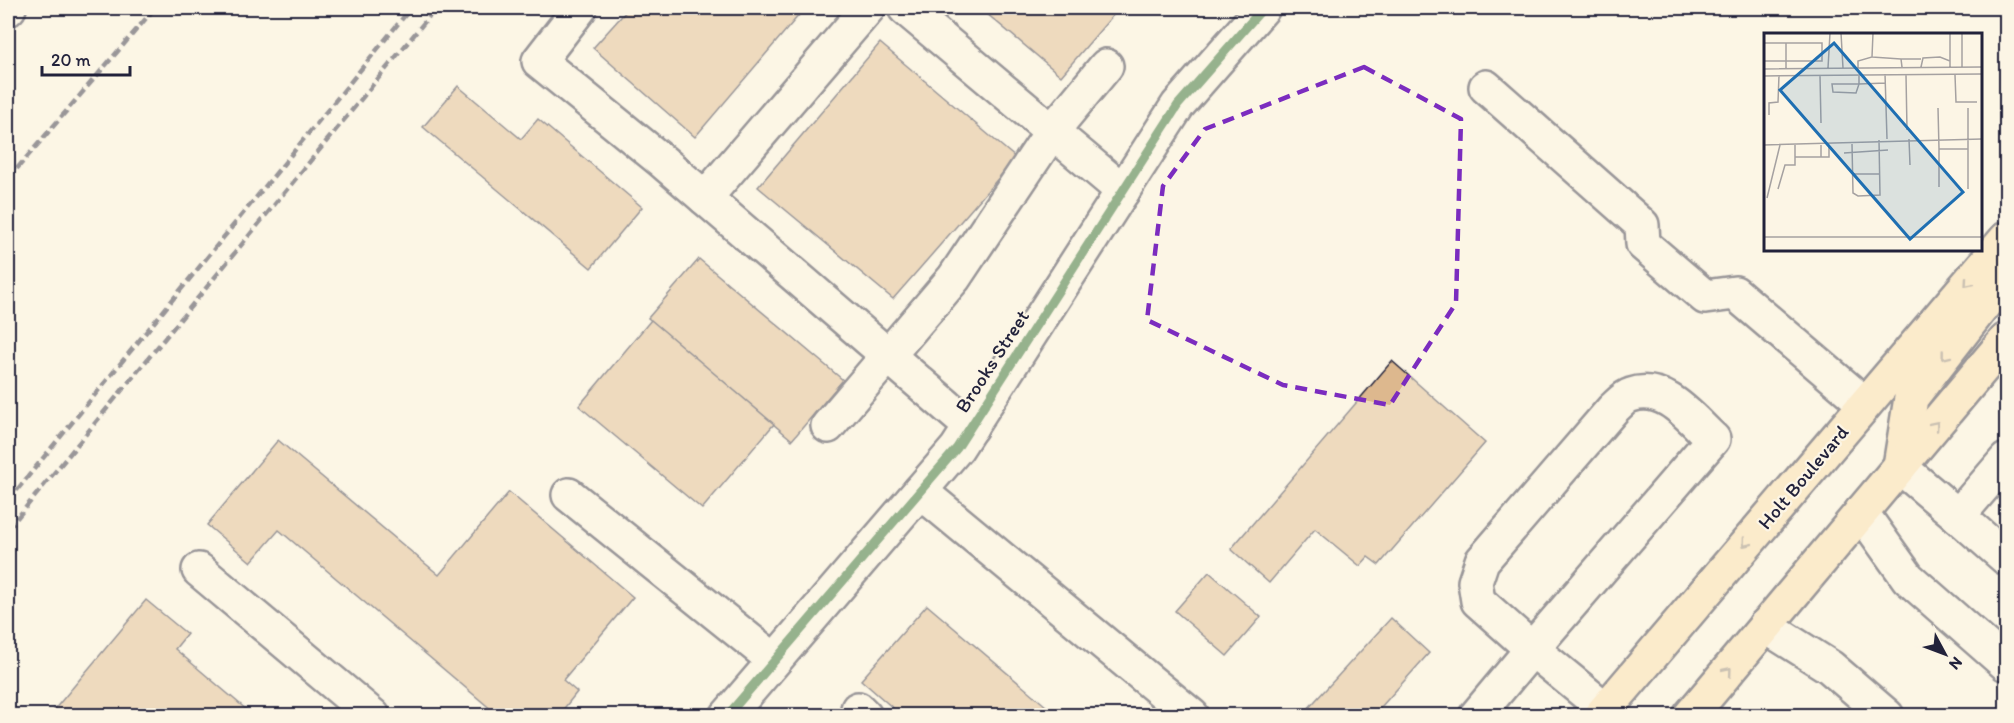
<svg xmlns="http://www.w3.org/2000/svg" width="2014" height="723" font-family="Itim,sans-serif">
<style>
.building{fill:#ddb88e;stroke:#22223b;stroke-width:1.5}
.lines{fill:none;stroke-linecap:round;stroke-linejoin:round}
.minor-casing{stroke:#22223b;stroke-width:38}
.major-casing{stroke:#22223b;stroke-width:38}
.minor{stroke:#fcf5e5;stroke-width:33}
.major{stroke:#fbddab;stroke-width:33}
.rail{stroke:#22223b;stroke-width:4.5;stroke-dasharray:9 4.5;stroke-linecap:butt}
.cycleway-casing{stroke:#fcf5e5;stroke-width:13}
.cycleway{stroke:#1b5e20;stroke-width:9}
.oneway{stroke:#8e8073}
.marked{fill:none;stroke:#7b2cbf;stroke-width:4.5;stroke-dasharray:12 8;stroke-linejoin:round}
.labels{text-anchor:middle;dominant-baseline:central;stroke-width:4.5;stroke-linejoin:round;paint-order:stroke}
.street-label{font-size:20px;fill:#22223b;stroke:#fcf5e5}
.inset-road{fill:none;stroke:#a5a1a1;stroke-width:1.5}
.view{fill:#1f6fb2;fill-opacity:0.15;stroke:#1f6fb2;stroke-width:3}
.inset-edge{fill:none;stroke:#22223b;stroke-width:3}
</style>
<rect width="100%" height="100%" fill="#fcf5e5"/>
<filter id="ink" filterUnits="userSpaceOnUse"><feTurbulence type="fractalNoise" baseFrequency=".0167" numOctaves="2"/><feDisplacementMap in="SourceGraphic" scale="12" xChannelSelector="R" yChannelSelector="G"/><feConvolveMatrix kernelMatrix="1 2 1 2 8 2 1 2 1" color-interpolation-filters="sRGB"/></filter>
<g filter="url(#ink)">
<g class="building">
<polygon points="629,8 805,8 695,137 593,48"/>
<polygon points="980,8 1107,8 1114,14 1061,76"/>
<polygon points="880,43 1016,158 893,299 758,187"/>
<polygon points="458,86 521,139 538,119 642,207 591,268 423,127"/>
<polygon points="699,259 843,380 792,440 648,318"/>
<polygon points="651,320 774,424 702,509 579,406"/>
<polygon points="1392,361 1485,443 1379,565 1368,557 1360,566 1315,529 1269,583 1231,549"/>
<polygon points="278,440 439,575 509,492 633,597 563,680 577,692 558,716 499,716 279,530 251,562 207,525"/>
<polygon points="1209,572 1261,617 1227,656 1175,611"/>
<polygon points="146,600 187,634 175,649 254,716 49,716"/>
<polygon points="927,605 1053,712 1050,716 902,716 861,680"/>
<polygon points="1391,618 1429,653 1373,716 1309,716 1305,712"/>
</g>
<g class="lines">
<defs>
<g id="minor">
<polyline points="580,8 539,61 662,161 971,427"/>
<polyline points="905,8 1123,191"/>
<polyline points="8,9 9,8"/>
<polyline points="1486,87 1642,225 1643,244 1705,297 1735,293 1865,404"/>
<polyline points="705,198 868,8"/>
<polyline points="828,426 954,278 1053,130 1106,66"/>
<polyline points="2006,460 1958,516 2006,558"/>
<polyline points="1900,467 1958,516"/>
<polyline points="920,491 1192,716"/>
<polyline points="569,495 774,660"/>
<polyline points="1861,512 1908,578 2006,664"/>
<polyline points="199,570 373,716"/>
<polyline points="1765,626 1830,667 1887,716"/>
<polyline points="858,709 865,716"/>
<polyline points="727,716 957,448 1178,105 1263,8"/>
<path d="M1476,716L1532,649L1478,601L1475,582L1482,561L1613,409C1618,405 1624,397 1631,395C1665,383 1691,419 1713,439L1532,649L1605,709"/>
</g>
<g id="major">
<polyline points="1900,466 1911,398 2006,276"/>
<polyline points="1600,716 2006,239"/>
<polyline points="1690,716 2006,340"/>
</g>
</defs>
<use href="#minor" class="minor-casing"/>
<use href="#major" class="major-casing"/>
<use href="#minor" class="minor"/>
<use href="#major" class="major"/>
<g class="rail">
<polyline points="8,179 155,8"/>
<polyline points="8,501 411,8"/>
<polyline points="8,529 436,8"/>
</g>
<defs>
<polyline id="cycleway" points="727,716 957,448 1178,105 1263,8"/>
</defs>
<use href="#cycleway" class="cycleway-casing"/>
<use href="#cycleway" class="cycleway"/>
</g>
<defs><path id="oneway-chevron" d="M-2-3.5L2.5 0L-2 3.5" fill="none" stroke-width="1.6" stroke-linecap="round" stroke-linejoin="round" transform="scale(1.5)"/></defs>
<g class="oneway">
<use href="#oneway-chevron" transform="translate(1968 283) rotate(131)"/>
<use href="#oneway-chevron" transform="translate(1945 356) rotate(128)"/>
<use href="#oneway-chevron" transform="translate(1935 425) rotate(-50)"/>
<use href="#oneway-chevron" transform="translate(1746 543) rotate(130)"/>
<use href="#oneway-chevron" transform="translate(1728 671) rotate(-50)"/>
</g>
</g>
<path d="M0 0H2014V723H0ZM1364,67L1461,119L1456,303L1390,405L1283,385L1147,320L1163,186L1205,129Z" fill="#fcf5e5" fill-opacity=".55" fill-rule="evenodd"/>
<path class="marked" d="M1364,67L1461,119L1456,303L1390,405L1283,385L1147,320L1163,186L1205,129Z"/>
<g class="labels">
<g class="street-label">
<text transform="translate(992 361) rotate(-57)">Brooks Street</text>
<text transform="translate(1803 477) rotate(-50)">Holt Boulevard</text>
</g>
</g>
<g transform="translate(1764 33)">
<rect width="218" height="218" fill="#fcf5e5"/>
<path class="inset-road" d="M77,0L79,35M198,0V34M0,10H58V28H0M108,24L137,26M186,28V0M138,34L137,26H157M157,34L159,25L176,24L186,28V34M64,35L66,0M94,35V28L108,24L109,0M0,36L218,34M22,36V10M121,41L123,106M95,42V51H68L69,59L92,60L95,51L122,50M142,42L143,97M191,42L192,69H213M0,43L218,41M56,43L57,90M174,75L175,116M204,75V156M5,82V70L14,69L15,42M145,106L146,132M88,111L89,160L94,163L116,162L115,107M0,112L218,106M31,112V124H57V112M80,120L124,117M57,124H65V112M88,141H115M175,154V116H204M14,156L21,132H31V124M3,165L16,112M0,204H218"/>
<path class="view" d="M70,10L199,159L146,206L16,57Z"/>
<rect width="218" height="218" class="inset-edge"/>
</g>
<rect width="2014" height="723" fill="none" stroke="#fcf5e5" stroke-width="30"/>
<rect x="15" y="15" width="1984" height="693" fill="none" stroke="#22223b" stroke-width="2" filter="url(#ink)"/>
<g transform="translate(1945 654) rotate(131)" stroke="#fcf5e5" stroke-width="4.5" paint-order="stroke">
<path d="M0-4.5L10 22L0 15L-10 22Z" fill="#22223b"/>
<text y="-9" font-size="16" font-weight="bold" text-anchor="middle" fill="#22223b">N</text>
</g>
<path d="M42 66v9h88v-9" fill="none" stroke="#22223b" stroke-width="3"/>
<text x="51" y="66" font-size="18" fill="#22223b" stroke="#fcf5e5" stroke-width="4.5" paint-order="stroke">20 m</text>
</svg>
